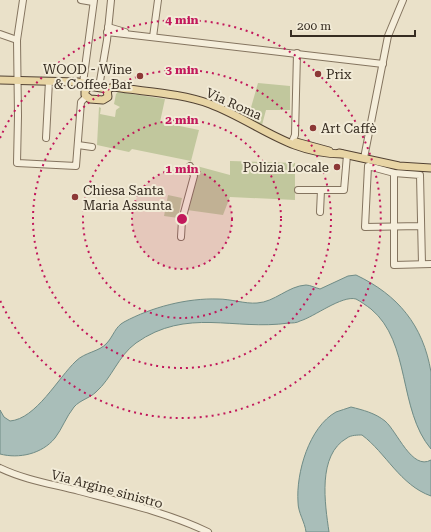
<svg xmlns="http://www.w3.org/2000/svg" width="431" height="532" font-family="'Roboto Serif',serif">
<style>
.green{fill:#c1c79d}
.water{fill:#a9beb9;stroke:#708c86}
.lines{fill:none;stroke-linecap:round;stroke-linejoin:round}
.minor-casing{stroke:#84745f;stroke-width:8}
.major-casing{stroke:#524233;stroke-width:9}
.minor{stroke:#f5eedb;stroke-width:6}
.major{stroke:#e8d5a5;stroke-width:7}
.ring{fill:none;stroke:#c2185b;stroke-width:2;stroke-dasharray:2 4}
.poi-dot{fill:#8c3836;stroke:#f2ebd7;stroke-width:1.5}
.labels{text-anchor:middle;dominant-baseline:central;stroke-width:4;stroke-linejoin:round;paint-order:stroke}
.poi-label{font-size:13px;fill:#362c21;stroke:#f2ebd7;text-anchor:start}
.street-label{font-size:13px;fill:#362c21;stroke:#f2ebd7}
.centre{fill:#c2185b;stroke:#f2ebd7;stroke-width:2}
.ring-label{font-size:12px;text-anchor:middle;font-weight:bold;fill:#c2185b;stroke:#f2ebd7;stroke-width:4;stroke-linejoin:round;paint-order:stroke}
</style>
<rect width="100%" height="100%" fill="#eae1c9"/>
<g class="green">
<polygon points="258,83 290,86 290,110 266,110 262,125 248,118"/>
<polygon points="118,92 165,99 160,122 199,130 191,161 132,149 129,152 97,145 99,107 101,108 100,114 115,117 116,110 120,107 114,104 116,94"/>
<polygon points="230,161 295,163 295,200 230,197 223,215 187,210 193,165 230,175"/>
<polygon points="168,195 182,198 178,218 164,216"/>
</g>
<g class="water">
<path d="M356,275C398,295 423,325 431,372C431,380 431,389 431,397C431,414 431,431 431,449C398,410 411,342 371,309C367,306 360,301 356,299C342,295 314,317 300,321C297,323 292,323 289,323C234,331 187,307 136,343C118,356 112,378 96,392C90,398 80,400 74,407C66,417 62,429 55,438C42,454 19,459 0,454V410L4,417L10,421C36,419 58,378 76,361C85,352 99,352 107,343C114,335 115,327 124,322C152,307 187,298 218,299C231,299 245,304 257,303C275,302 288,286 306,285C310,285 316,288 320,289L348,276Z"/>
<path d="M351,407C363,410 375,413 385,421C397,431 412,471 431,460V496C400,485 386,453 362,435C358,435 351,435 347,438C317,455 325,504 329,532H306C305,522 298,513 298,502C296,473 309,427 336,412C341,410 346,409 351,407Z"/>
</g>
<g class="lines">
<defs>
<g id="minor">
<polyline points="23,0 17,40 18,116 17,163 76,166 81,102 86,97"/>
<polyline points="81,0 93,2"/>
<polyline points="108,27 125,32"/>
<polyline points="107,32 383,64"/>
<polyline points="0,34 17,40"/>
<polyline points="153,37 158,0"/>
<polyline points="83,83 94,0"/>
<polyline points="99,87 107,40 111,0"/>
<polyline points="46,138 49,81"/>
<polyline points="292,142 295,135 297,53"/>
<polyline points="78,145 92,147"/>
<polyline points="364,158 388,36 403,0"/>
<polyline points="394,173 394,265 431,264"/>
<polyline points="298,190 344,190 347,155"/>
<polyline points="320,212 321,190"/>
<polyline points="421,226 365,227 368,166 394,173 420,175 422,264"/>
<polyline points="181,237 182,220 194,176 190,166"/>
<path d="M0,468C25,480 52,484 79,491C121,502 169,513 208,532"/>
</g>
<g id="major">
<polyline points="0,80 78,82 83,83 87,87"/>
<polygon points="89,86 107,89 108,97 103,100 90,99 85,95 85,91"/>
<path d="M107,89L114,87C146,92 180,93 210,104C257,122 289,154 342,154"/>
<polyline points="296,142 329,151"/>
<polyline points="339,153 399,166 431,168"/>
</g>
</defs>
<use href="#minor" class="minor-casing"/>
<use href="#major" class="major-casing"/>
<use href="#minor" class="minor"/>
<use href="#major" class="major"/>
</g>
<circle cx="182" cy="219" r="50" fill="#c2185b" fill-opacity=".12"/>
<g class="ring">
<circle cx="182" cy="219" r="50"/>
<circle cx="182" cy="219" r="99"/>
<circle cx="182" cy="219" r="149"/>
<path d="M0 138A199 199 0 1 1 0 300"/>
</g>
<g class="poi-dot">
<circle cx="318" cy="74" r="4"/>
<circle cx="140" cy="76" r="4"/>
<circle cx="313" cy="128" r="4"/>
<circle cx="337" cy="167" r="4"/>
<circle cx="75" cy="197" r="4"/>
</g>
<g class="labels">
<g class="poi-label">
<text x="132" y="69" text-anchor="end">WOOD - Wine<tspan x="132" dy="15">&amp; Coffee Bar</tspan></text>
<text x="326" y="74">Prix</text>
<text x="321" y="128">Art Caffè</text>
<text x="329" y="167" text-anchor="end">Polizia Locale</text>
<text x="83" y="190">Chiesa Santa<tspan x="83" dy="15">Maria Assunta</tspan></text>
</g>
<g class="street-label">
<text transform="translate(234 104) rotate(24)">Via Roma</text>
<text transform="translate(107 489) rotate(15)">Via Argine sinistro</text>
</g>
</g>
<circle cx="182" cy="219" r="6" class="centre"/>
<g class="ring-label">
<text x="182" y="24">4 min</text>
<text x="182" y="74">3 min</text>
<text x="182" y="124">2 min</text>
<text x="182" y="173">1 min</text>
</g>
<path d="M291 30v6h124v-6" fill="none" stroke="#362c21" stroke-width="2"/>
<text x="297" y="30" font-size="12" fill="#362c21" stroke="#f2ebd7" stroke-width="3" paint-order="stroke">200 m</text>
</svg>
